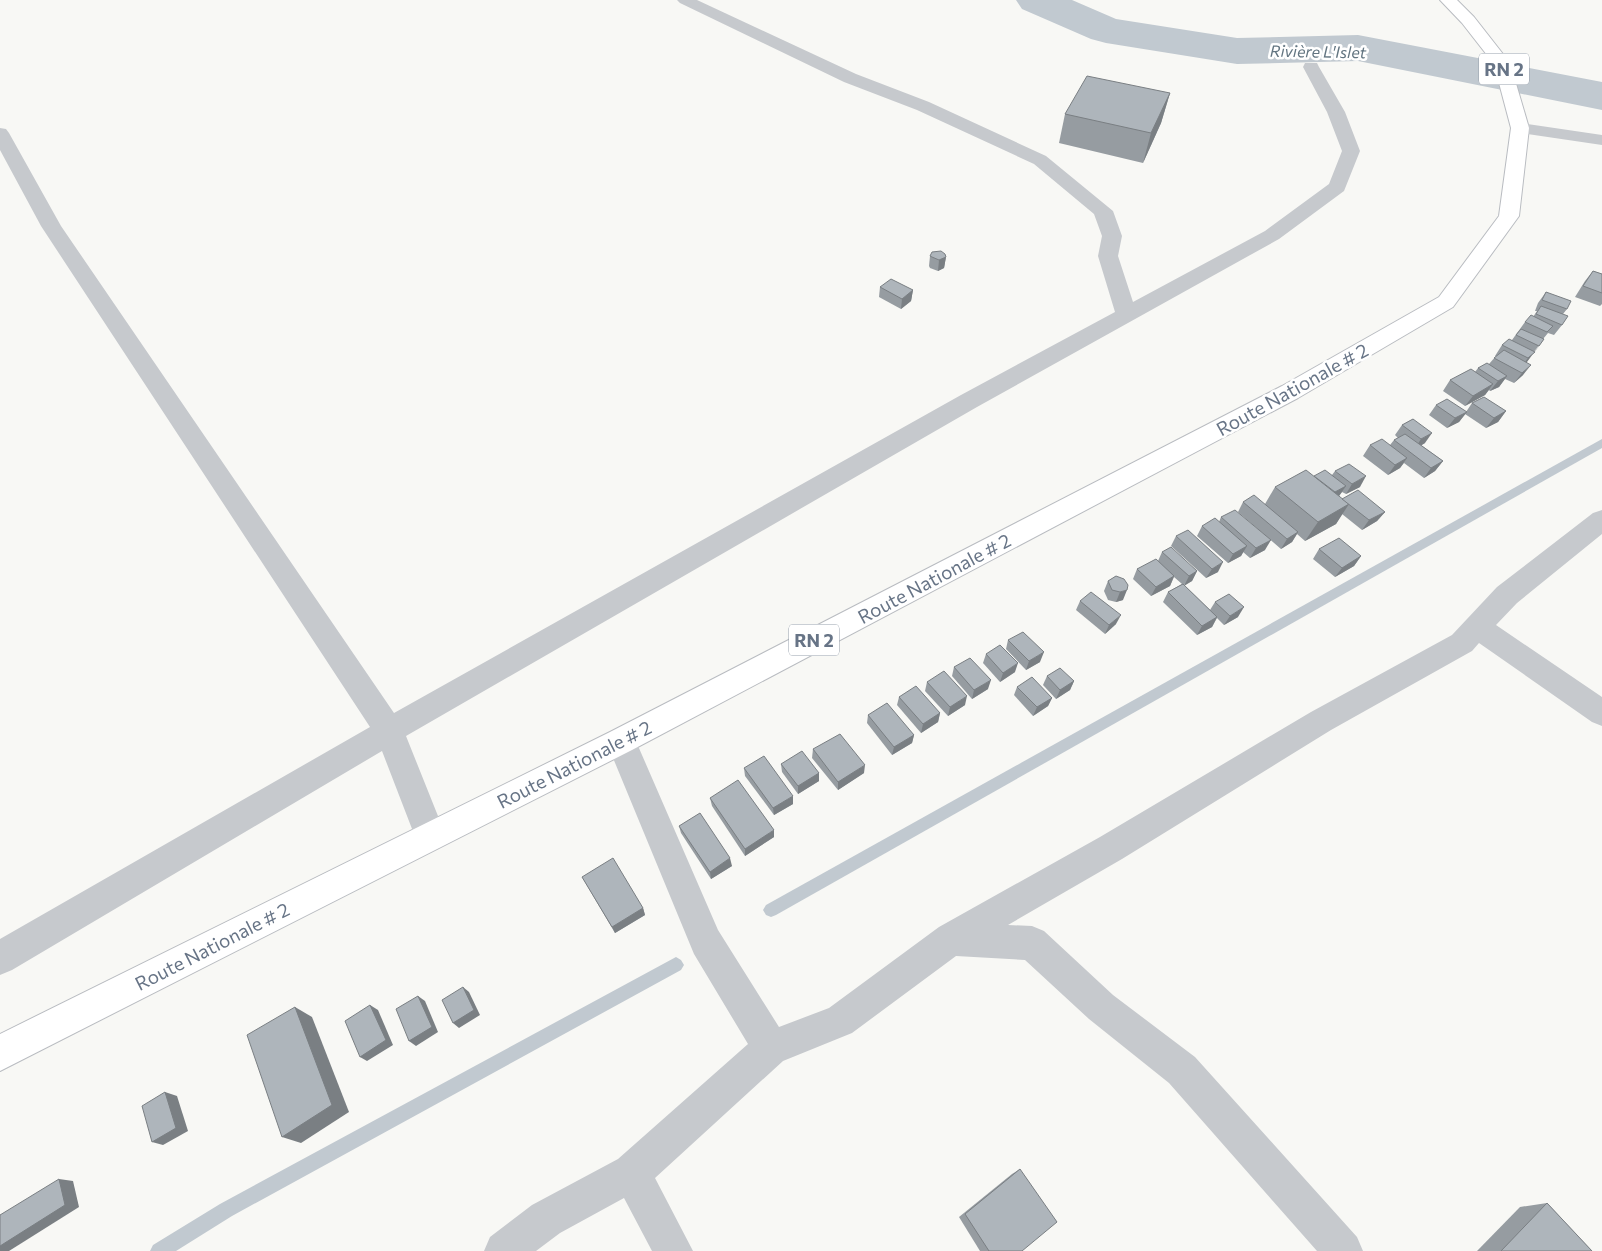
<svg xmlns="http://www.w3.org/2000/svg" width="1602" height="1251" font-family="Commissioner,sans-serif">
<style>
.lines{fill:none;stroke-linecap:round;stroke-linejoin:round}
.stream{fill:#c1c9d0;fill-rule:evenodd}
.river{fill:#c1c9d0;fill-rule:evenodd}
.primary-casing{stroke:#b9bcc1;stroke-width:2}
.minor{fill:#c6c9cd;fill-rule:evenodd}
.primary{fill:#fff;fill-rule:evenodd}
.wall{fill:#969ca1}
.shaded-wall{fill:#7a7f83}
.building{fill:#aeb5bb;stroke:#7a7f83}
.labels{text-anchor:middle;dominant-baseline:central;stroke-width:5;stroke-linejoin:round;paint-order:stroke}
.far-water-label{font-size:16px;font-style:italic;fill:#637581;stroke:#fff}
.shield{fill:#fff;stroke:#959eaa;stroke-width:1}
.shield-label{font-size:18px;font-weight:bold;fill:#677486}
.street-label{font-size:19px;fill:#677486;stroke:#fff}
</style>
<rect width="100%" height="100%" fill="#f8f8f5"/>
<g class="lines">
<g class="stream">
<polygon points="1602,439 1602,448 776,915 771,917 766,915 763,910 766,905"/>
<polygon points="676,957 681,960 684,965 681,970 232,1216 176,1251 150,1251 153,1245 220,1204"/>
</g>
<polygon class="river" points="1016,0 1072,0 1116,19 1237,38 1358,35 1602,82 1602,110 1358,61 1237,64 1106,43 1091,39 1022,9"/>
<defs>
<polygon id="primary" points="1440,0 1457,0 1474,17 1510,63 1529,128 1519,216 1453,307 1298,398 632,750 0,1071 0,1034 610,732 1282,386 1439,297 1499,216 1511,128 1494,64 1462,23"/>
</defs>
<use href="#primary" class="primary-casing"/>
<g class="minor">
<polygon points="677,0 697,0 856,74 929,102 1046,156 1113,211 1122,236 1118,256 1133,302 1265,231 1329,184 1342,151 1327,112 1303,67 1305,63 1317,63 1319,67 1345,112 1360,151 1344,191 1279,239 977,407 406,736 446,836 441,847 430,851 419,847 382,751 12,970 0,975 0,939 370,727 41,226 0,150 0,128 6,129 9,133 61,226 394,713 961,395 1115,312 1098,256 1102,236 1094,214 1034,164 917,110 844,82 680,3"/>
<polygon points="1520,123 1602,135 1602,145 1514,132 1511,128 1514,124"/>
<polygon points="1602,510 1602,534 1517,603 1496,625 1602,697 1602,726 1592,722 1479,643 1472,651 1331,730 1122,859 1008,925 1032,926 1044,931 1113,995 1195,1057 1357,1237 1363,1251 1317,1251 1169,1083 1089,1019 1025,960 956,956 852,1033 783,1061 655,1178 693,1251 652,1251 624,1198 560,1233 536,1251 484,1251 490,1237 532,1205 618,1159 748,1044 694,954 606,741 610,732 621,728 632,732 718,930 779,1027 829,1008 939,927 1100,837 1311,712 1452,635 1497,587 1593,513"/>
</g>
<use href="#primary" class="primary"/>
</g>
<g class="wall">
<polygon points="1170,93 1161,123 1143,163 1059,143 1065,114"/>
<polygon points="930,256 946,257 944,268 938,271 930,268 929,266"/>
<polygon points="1593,271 1602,274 1602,304 1600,306 1575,297 1585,281"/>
<polygon points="880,287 913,290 911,301 901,309 879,297"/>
<polygon points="1546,292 1567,309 1563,314 1562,325 1554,335 1548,333 1543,339 1544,339 1526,362 1523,375 1514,383 1505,379 1499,387 1490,391 1489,390 1485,395 1465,406 1443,391 1450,380 1475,372 1478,368 1489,364 1496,356 1495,356 1502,345 1512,340 1525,322 1533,317 1537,311 1535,311 1538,303"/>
<polygon points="1472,403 1506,411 1498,422 1486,428 1465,414 1459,422 1447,428 1429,415 1436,405 1466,412"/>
<polygon points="1413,419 1425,443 1421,445 1443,461 1435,471 1424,478 1404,463 1400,468 1388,475 1363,456 1370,445 1390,445 1394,440 1398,438 1395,435 1402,425"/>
<polygon points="1335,471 1360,487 1346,494 1342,492 1339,496 1342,499 1385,512 1377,521 1362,530 1342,514 1336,524 1305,541 1297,534 1292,542 1281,549 1238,512 1243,502 1265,504 1275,487 1314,476 1332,475"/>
<polygon points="1221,517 1265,550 1250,558 1243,552 1241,556 1228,563 1197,536 1202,526 1219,522"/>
<polygon points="1176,536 1218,572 1206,578 1171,546"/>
<polygon points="1319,549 1361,556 1354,566 1335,577 1313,559"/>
<polygon points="1162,552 1197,571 1192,581 1184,585 1210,610 1215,602 1238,617 1224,625 1217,618 1212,627 1197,635 1163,602 1168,592 1182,584 1174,577 1170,586 1151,596 1133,579 1137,569 1158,561"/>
<polygon points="1116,576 1123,600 1116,602 1108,600 1104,591 1108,581"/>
<polygon points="1080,601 1116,624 1105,634 1076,610"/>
<polygon points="1008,640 1040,662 1026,670 1006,649"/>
<polygon points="986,654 1015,672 1000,682 983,663"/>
<polygon points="954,667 988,689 972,699 952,676"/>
<polygon points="1047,676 1074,681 1070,690 1056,699 1043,685"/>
<polygon points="927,682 965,705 948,716 925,691"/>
<polygon points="1017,687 1052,698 1048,706 1033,716 1014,695"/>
<polygon points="899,697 940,713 938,722 921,733 897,705"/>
<polygon points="868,715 914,735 912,743 892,755 867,723"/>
<polygon points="813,749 864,773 838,790 812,758"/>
<polygon points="781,764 819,773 819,781 798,794 782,772"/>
<polygon points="744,768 793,804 774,815 745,776"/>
<polygon points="710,798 774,837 745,856 712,806"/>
<polygon points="679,826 732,866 711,879 681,833"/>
<polygon points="582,877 643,908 645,915 615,933"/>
<polygon points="1020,1169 1022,1251 980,1251 959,1217 1012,1174"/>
<polygon points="1547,1203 1592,1251 1477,1251 1520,1207"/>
</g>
<g class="shaded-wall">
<polygon points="1170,93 1161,123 1143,163 1151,133"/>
<polygon points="946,257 944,268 938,271 939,260"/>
<polygon points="913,290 911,301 901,309 902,299"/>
<polygon points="1544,339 1527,362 1520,368 1528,358 1534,353"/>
<polygon points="1531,365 1523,375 1514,383 1522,373"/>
<polygon points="1507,376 1499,387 1490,391 1498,381"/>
<polygon points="1493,384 1485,395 1465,406 1473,396"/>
<polygon points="1506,411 1498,422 1486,428 1494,418"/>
<polygon points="1467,412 1459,422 1447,428 1455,418"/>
<polygon points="1432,433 1425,443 1414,450 1421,439"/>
<polygon points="1407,458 1400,468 1388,475 1395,465"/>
<polygon points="1443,461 1435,471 1424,478 1431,468"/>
<polygon points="1366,476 1360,487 1346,494 1352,484"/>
<polygon points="1346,486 1339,496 1329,502 1335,492"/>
<polygon points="1349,504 1336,524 1305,541 1318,522"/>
<polygon points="1385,512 1377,521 1362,530 1369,520"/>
<polygon points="1298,532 1292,542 1281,549 1287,539"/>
<polygon points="1271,540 1265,550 1250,558 1256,548"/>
<polygon points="1247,546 1241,556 1228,563 1233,554"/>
<polygon points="1361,556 1354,566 1335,577 1342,568"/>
<polygon points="1223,562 1218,572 1206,578 1212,569"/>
<polygon points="1197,571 1192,581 1184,586 1189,576"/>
<polygon points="1174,576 1170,586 1151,596 1156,587"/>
<polygon points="1127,590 1123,600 1116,602 1120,592"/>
<polygon points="1244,607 1238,617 1224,625 1230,616"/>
<polygon points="1121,615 1116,624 1105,634 1109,625"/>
<polygon points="1217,617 1212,627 1197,635 1202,626"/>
<polygon points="1044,652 1040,662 1026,670 1029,661"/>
<polygon points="1018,663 1015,672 1000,682 1003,673"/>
<polygon points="991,680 988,689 972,699 974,690"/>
<polygon points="1074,681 1070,690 1056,699 1060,690"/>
<polygon points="967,696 965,705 948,716 950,707"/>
<polygon points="1052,698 1048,706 1033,716 1037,707"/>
<polygon points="940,713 938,722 921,733 923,724"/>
<polygon points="914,735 912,743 892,755 894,747"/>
<polygon points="865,765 864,773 838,790 838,782"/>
<polygon points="819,773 819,781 798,794 798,786"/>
<polygon points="793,796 793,804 774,815 773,808"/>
<polygon points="774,830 774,837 745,856 745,849"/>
<polygon points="730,858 732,866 711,879 710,872"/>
<polygon points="643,908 645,915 615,933 612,927"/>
<polygon points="463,987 469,992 480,1015 459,1028 453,1023"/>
<polygon points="418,996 425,1001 438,1032 416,1046 409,1041"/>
<polygon points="370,1005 378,1010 393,1045 367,1061 360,1057"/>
<polygon points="295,1007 312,1017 349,1112 301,1143 282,1137"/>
<polygon points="165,1092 177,1096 188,1131 163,1145 152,1142"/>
<polygon points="59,1179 73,1181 79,1207 9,1251 0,1251 0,1246"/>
</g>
<g class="building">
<polygon points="1087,76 1170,93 1151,133 1065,114"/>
<polygon points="941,251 945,254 946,257 939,260 932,257 930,256 932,252"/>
<polygon points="1593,271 1602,274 1602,293 1583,286"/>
<polygon points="891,279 913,290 902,299 880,287"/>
<polygon points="1546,292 1571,301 1567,309 1542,300"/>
<polygon points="1541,306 1568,316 1562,325 1536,314"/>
<polygon points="1531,315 1553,326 1547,332 1525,322"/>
<polygon points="1521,329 1544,339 1539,346 1516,335"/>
<polygon points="1509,339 1535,352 1528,358 1502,345"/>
<polygon points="1504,350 1531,365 1522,373 1494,358"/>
<polygon points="1487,363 1507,376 1498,381 1478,368"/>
<polygon points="1471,369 1493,384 1473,396 1450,380"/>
<polygon points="1484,397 1506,411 1494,418 1472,403"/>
<polygon points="1447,399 1467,412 1455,418 1436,405"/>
<polygon points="1413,419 1432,433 1421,439 1402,425"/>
<polygon points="1405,434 1443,461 1431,468 1394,440"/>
<polygon points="1382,439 1407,458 1395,465 1370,445"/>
<polygon points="1349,464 1366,476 1352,484 1335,471"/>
<polygon points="1306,470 1349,504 1318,522 1275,487"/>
<polygon points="1325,470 1346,486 1335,492 1314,476"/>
<polygon points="1358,490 1385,512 1369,520 1342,499"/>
<polygon points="1254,495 1298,532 1287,539 1243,502"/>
<polygon points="1235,510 1271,540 1256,548 1221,517"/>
<polygon points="1215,518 1247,546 1233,554 1202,526"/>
<polygon points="1188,530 1223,562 1212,569 1176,536"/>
<polygon points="1339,538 1361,556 1342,568 1319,549"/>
<polygon points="1171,547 1197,571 1189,576 1162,552"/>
<polygon points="1156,559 1174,576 1156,587 1137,569"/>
<polygon points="1116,576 1124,579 1128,585 1127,590 1120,592 1112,590 1108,581"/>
<polygon points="1183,584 1217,617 1202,626 1168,592"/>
<polygon points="1091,592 1121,615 1109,625 1080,601"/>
<polygon points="1229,594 1244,607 1230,616 1215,602"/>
<polygon points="1023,632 1044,652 1029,661 1008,640"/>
<polygon points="1000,645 1018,663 1003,673 986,654"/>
<polygon points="970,658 991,680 974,690 954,667"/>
<polygon points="1060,668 1074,681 1060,690 1047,676"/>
<polygon points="944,671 967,696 950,707 927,682"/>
<polygon points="1032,677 1052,698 1037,707 1017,687"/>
<polygon points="916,686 940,713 923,724 899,697"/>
<polygon points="887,703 914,735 894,747 868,715"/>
<polygon points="840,734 865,765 838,782 813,749"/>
<polygon points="802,751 819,773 798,786 781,764"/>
<polygon points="764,756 793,796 773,808 744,768"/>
<polygon points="738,780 774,830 745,849 710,798"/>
<polygon points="700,813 730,858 710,872 679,826"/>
<polygon points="613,858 643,908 612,927 582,877"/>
<polygon points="463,987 474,1010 453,1023 442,1000"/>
<polygon points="418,996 432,1027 409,1041 396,1009"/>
<polygon points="370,1005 386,1040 360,1057 345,1021"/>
<polygon points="295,1007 332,1105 282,1137 247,1035"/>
<polygon points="165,1092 176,1128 152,1142 142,1106"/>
<polygon points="1020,1169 1057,1222 1022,1251 989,1251 965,1214"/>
<polygon points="59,1179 65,1205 0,1246 0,1215"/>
<polygon points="1547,1203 1592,1251 1501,1251"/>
</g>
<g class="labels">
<g class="far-water-label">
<text transform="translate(1318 51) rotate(1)">Rivière L'Islet</text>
</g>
<g class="shield">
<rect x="1479" y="53.5" width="50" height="31" rx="4"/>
<rect x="789" y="624.5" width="50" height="31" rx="4"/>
</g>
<g class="shield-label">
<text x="1504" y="69">RN 2</text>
<text x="814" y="640">RN 2</text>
</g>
<g class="street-label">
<text transform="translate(1292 389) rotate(-29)">Route Nationale # 2</text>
<text transform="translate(934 578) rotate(-28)">Route Nationale # 2</text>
<text transform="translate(574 764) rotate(-27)">Route Nationale # 2</text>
<text transform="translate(212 946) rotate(-27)">Route Nationale # 2</text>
</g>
</g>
</svg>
